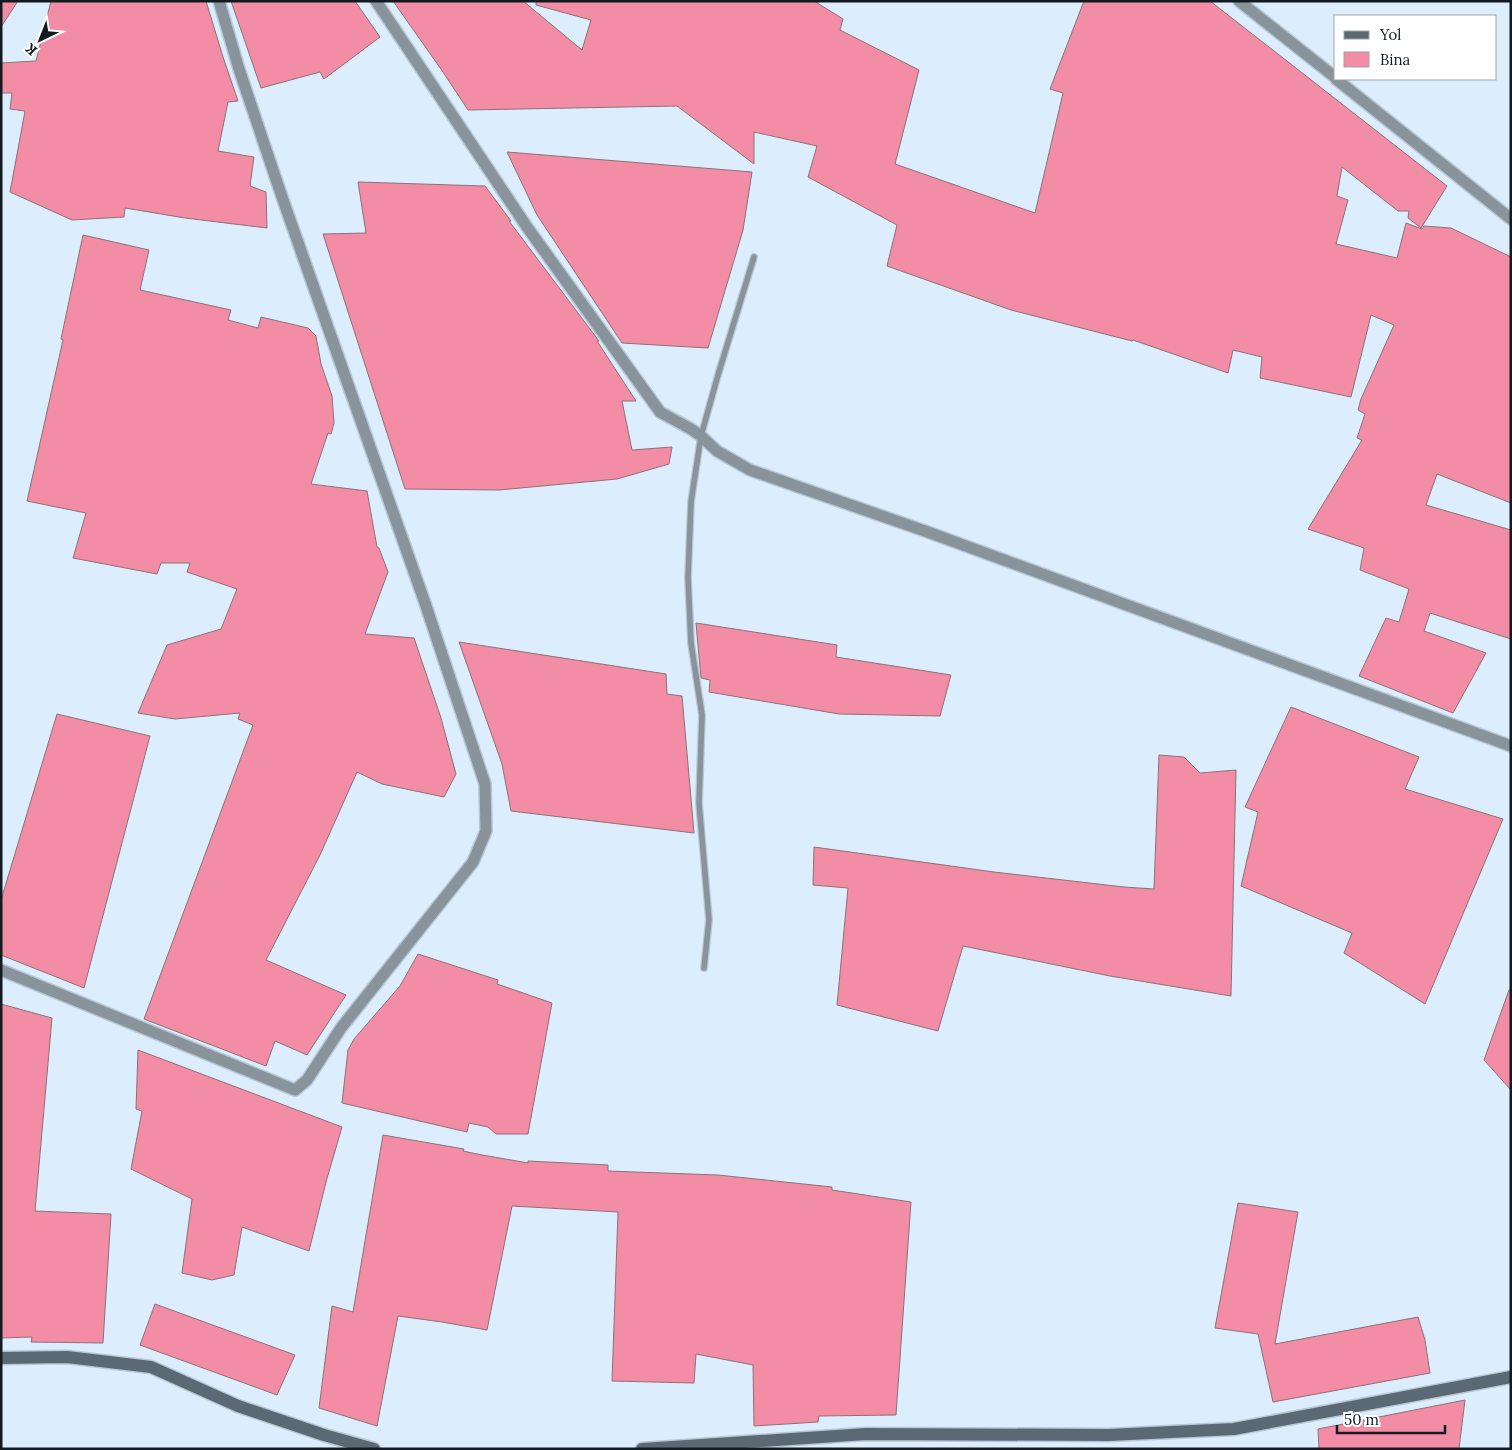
<svg xmlns="http://www.w3.org/2000/svg" width="1512" height="1450" font-family="Lora,serif">
<style>
.building{fill:#f38ca5;stroke:#8c7176}
.lines{fill:none;stroke-linecap:round;stroke-linejoin:round}
.lane-casing{stroke:#b8c8d5;stroke-width:8}
.street-casing{stroke:#b8c8d5;stroke-width:14}
.secondary-casing{stroke:#b8c8d5;stroke-width:15}
.lane{stroke:#89939b;stroke-width:5.5}
.street{stroke:#89939b;stroke-width:11}
.secondary{stroke:#5b6974;stroke-width:12}
</style>
<rect width="100%" height="100%" fill="#dceefd"/>
<g class="building">
<polygon points="1,1 18,1 1,27"/>
<polygon points="51,1 206,1 223,57 238,101 228,102 218,151 254,157 250,186 266,192 267,228 185,218 125,208 124,217 72,220 10,192 25,111 10,109 12,93 1,93 1,63 36,61"/>
<polygon points="231,1 355,1 380,37 324,79 320,72 261,88"/>
<polygon points="393,1 523,1 582,50 591,20 536,5 536,1 814,1 843,19 840,30 919,70 895,164 1035,213 1063,93 1050,89 1084,1 1210,1 1447,186 1421,228 1408,218 1409,211 1398,211 1342,167 1337,196 1348,200 1336,244 1397,258 1406,223 1422,229 1424,226 1451,228 1511,257 1511,503 1437,474 1426,505 1511,530 1511,639 1430,613 1424,631 1486,653 1453,713 1359,676 1386,618 1399,622 1409,589 1360,570 1364,548 1308,529 1362,440 1357,438 1365,414 1358,410 1361,399 1394,325 1371,315 1351,397 1260,378 1262,357 1233,350 1228,373 1133,340 1132,341 1011,310 887,266 897,225 808,177 817,146 754,132 754,164 677,106 468,110 443,72"/>
<polygon points="507,152 752,172 743,230 708,348 622,343 537,215"/>
<polygon points="358,182 485,186 511,221 509,221 599,341 597,341 636,401 622,401 632,450 672,447 669,464 617,479 499,490 405,489 323,234 366,233"/>
<polygon points="83,235 149,250 140,290 231,310 228,320 258,328 261,317 308,328 316,336 321,364 332,396 334,423 331,434 328,433 311,484 367,491 377,547 379,548 388,572 365,634 414,638 441,718 456,774 444,797 382,784 357,772 320,855 266,960 346,995 307,1055 275,1041 266,1066 144,1019 253,725 238,719 240,713 175,719 138,713 167,645 221,629 237,589 187,572 190,563 161,563 157,574 73,558 86,513 27,501 63,340 61,339"/>
<polygon points="696,623 837,645 836,657 951,675 940,716 839,714 709,692 710,680 701,678"/>
<polygon points="459,642 666,674 667,694 682,696 694,833 511,811 502,764"/>
<polygon points="1291,707 1419,757 1405,789 1503,819 1425,1004 1344,953 1352,933 1241,886 1258,812 1245,807"/>
<polygon points="57,714 150,736 84,988 1,955 1,900"/>
<polygon points="1159,755 1184,757 1200,773 1236,770 1231,996 1110,976 963,946 938,1031 837,1005 848,888 813,885 814,847 994,872 1124,887 1154,889"/>
<polygon points="418,954 498,980 497,984 552,1003 528,1134 496,1134 488,1127 469,1123 467,1132 342,1103 348,1050 354,1039 400,986"/>
<polygon points="1509,990 1511,990 1511,1090 1484,1060"/>
<polygon points="1,1004 52,1018 35,1211 111,1214 103,1343 31,1342 32,1337 1,1338"/>
<polygon points="138,1050 342,1127 326,1182 309,1251 242,1227 234,1275 212,1280 182,1273 192,1199 131,1169 142,1111 136,1109"/>
<polygon points="383,1135 464,1149 463,1151 477,1154 528,1163 528,1161 608,1165 608,1171 718,1175 832,1187 832,1190 911,1202 896,1415 819,1416 818,1422 754,1426 753,1365 696,1354 694,1383 612,1381 618,1212 512,1206 487,1330 442,1322 398,1316 377,1426 319,1408 332,1306 353,1312"/>
<polygon points="1238,1203 1298,1212 1275,1344 1418,1317 1425,1340 1430,1373 1273,1402 1258,1334 1215,1328"/>
<polygon points="155,1304 295,1355 277,1395 140,1345"/>
<polygon points="1465,1400 1459,1449 1319,1449 1318,1429"/>
</g>
<g class="lines">
<defs>
<polyline id="lane" points="704,968 709,920 699,803 702,715 691,643 688,578 691,502 701,436 718,375 754,257"/>
<g id="street">
<polyline points="376,1 527,227 660,412 691,429 701,436 717,451 750,470 925,531 1511,746"/>
<polyline points="1239,1 1336,78"/>
<polyline points="1336,79 1511,219"/>
<polyline points="1,970 295,1090 307,1080 341,1028 473,862 486,831 485,784 425,603 282,197 239,69 219,1"/>
</g>
<g id="secondary">
<polyline points="1,1358 67,1357 151,1367 238,1406 324,1435 374,1449"/>
<polyline points="642,1449 866,1434 1109,1435 1234,1429 1511,1377"/>
</g>
</defs>
<use href="#lane" class="lane-casing"/>
<use href="#street" class="street-casing"/>
<use href="#secondary" class="secondary-casing"/>
<use href="#lane" class="lane"/>
<use href="#street" class="street"/>
<use href="#secondary" class="secondary"/>
</g>
<rect width="1512" height="1450" fill="none" stroke="#131b21" stroke-width="5"/>
<rect x="1334" y="15" width="162" height="65" fill="#ffffff" stroke="#a1a4a6"/>
<rect x="1344" y="31" width="25" height="8" fill="#5b6974" stroke="#a1a4a6"/>
<text x="1380" y="40" font-size="15" fill="#131b21">Yol</text>
<rect x="1344" y="52" width="25" height="15" fill="#f38ca5" stroke="#a1a4a6"/>
<text x="1380" y="65" font-size="15" fill="#131b21">Bina</text>
<g transform="translate(40 40) rotate(223)" stroke="#ffffff" stroke-width="4" paint-order="stroke">
<path d="M0-4L9 19L0 12L-9 19Z" fill="#131b21"/>
<text y="-8" font-size="14" font-weight="bold" text-anchor="middle" fill="#131b21">K</text>
</g>
<path d="M1337 1425v8h108v-8" fill="none" stroke="#131b21" stroke-width="2.5"/>
<text x="1344" y="1425" font-size="15" fill="#131b21" stroke="#ffffff" stroke-width="4" paint-order="stroke">50 m</text>
</svg>
